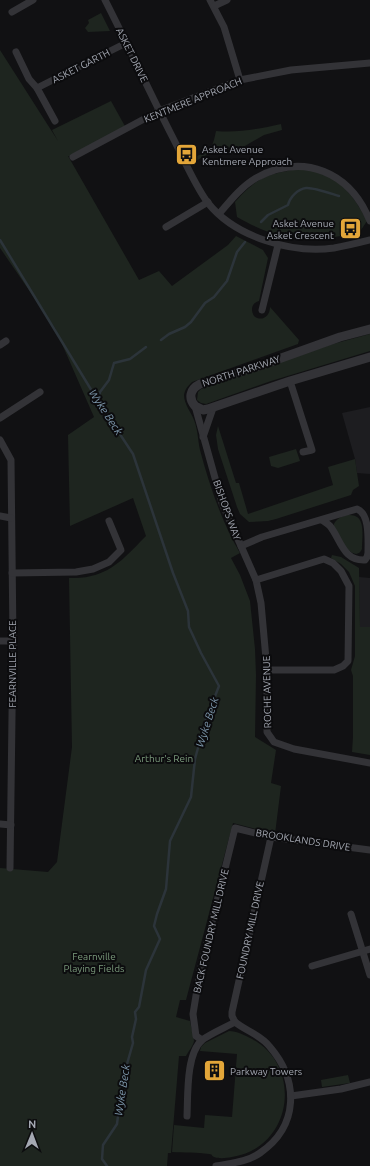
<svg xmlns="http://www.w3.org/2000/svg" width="370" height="1166" font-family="Ubuntu,sans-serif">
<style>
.built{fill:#1d1d20}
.green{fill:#1e251f}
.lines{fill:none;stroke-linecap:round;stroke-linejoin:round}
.stream{stroke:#2c343a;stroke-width:2.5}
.minor{stroke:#333337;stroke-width:7}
.tertiary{stroke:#333337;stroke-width:9}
.labels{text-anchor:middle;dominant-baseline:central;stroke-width:4;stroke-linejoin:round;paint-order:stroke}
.street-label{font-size:10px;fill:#a4a8b2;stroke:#0c0c0e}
.poi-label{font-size:10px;fill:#a4a8b2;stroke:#0c0c0e;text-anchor:start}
.park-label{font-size:10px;fill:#7c9c7d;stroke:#0c0c0e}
.water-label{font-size:11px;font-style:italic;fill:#7d97ab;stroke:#0c0c0e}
</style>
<rect width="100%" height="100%" fill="#111113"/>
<g class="built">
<polygon points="370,407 370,474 357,473 355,459 342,413"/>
<polygon points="359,577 370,578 370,627 360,627"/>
</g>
<g class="green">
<polygon points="101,13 110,31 88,32 85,28 89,23 88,20"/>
<path d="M0,50L58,141L52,130L111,101L126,128L73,157L68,156L139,280L159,271L172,286L228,245L236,236L263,250L268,258L259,301C252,303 250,309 254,316C261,322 270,317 270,307L299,340L298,344L192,382C188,386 185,389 184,395C184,404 191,412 194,420C198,430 198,441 200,450C209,484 222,523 240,553L231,558L240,575L250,601L255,649L256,675L255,737L276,750L271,783L281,786L275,834L233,823L186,1000H180L176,1017L190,1021C191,1027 194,1037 194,1041C193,1046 188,1052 186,1056H179L171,1153H168L167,1166H0V868L48,872L57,862L72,747L69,578C76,578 84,578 91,576C115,571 130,552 146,536L133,498L70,526L68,435L94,417L55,328L0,248Z"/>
<path d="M281,124L282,130L264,135L238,150H215L194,162L193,158C210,150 212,151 216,131C238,133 259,129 281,124Z"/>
<path d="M297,169C305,170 314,170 322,173C344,182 356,200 367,221L359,233C310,242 282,243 237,217L235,202C257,178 264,175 297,169Z"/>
<polygon points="370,334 370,351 271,381 206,404 201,403 197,400 198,392 201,389 333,344"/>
<polygon points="218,426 236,483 239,483 248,514 333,485 328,467 355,459 359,486 353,490 351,495 276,519 268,521 249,522 240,514 237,507 218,449 216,435"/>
<polygon points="296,449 300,461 278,468 271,466 269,457"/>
<path d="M347,515C350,515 354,515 357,517C365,522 362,540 362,549C354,567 332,530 334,524C336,519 342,516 347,515Z"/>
<polygon points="332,555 341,557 359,568 360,627 370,627 370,755 352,752 353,737 353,676 351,670 355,656 355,586 349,572 341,564 331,558"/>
<path d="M229,1031C237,1031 244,1035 252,1039C304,1067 292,1148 232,1157C227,1158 219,1159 214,1157C210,1155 214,1155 209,1154C197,1152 184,1153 172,1152L174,1125L204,1128L205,1115L232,1117L237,1054L200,1051L201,1047L205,1043Z"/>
<polygon points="348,1075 350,1083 322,1087 321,1080"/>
</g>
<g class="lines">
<g class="stream">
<path d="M261,222L268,215L288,205C290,197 298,189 306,188C313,187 332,194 339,196"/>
<polyline points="0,240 98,401 133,454 173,573 188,611 189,627 201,653 219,686 205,722 195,759 191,797 170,841 166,889 157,914 154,926 160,939 146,970 139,1007 135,1012 136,1019 132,1037 133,1043 127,1064 124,1068 117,1124 103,1145 102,1159 107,1166"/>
<polyline points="161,340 169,334 185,327 191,322 205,303 214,297 227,281 237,252 245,242"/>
<polyline points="98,400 100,392 109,380 114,363 130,359 146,347"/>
</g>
<g class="minor">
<path d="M105,0C128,45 149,91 172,136C183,157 194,184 208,203C235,237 292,254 334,248C346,246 358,243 370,240"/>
<polyline points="210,0 224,27 240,80"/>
<polyline points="214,6 227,0"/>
<polyline points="12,12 33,0"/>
<polyline points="16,52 29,79 37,88 126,43"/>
<polyline points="37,88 55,121"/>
<polyline points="73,157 159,111 240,80 291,70 370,63"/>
<path d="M219,214C230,201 241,187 256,178C304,152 350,172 370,221"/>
<polyline points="166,227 208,202"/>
<polyline points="262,310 278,245"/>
<polyline points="0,345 6,341"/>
<polyline points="290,381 312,450 303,452"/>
<path d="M195,406L222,503L241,546L262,537L357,509C370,514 368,540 368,553L367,557L365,560C343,561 341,540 330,526C328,524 325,522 322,520"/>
<polyline points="0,418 40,392"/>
<polyline points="203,437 213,408"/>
<polyline points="0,440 11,460 13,641 10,868"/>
<polyline points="0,516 11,518"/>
<polyline points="241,546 256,580 261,603 267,670 267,732 274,742 294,749 370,763"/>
<polyline points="12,573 76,572 93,569 109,562 121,550 109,521"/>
<polyline points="256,580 324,559 333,563 341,571 349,586 348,661 343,666 334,670 267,670"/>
<polyline points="0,641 13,641"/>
<polyline points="0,824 11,825"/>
<polyline points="351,914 370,975"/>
<polyline points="312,966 370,949"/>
<polyline points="235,1022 232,1016 232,1012 271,837"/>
<polyline points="202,1040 196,1036 193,1014 200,971 235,828 271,837 370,850"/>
<polyline points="291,1096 341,1089 370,1082"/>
<path d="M187,1116C188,1095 186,1054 202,1040C210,1034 226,1027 235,1022C246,1031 261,1035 270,1047C299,1081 299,1126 260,1153C247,1162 231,1163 216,1166"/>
</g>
<path class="tertiary" d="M370,329L340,337L259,366L200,384C190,389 188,398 195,406L203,410L208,409L290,381L370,357"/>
</g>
<defs>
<symbol id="bus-square" viewBox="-11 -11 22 22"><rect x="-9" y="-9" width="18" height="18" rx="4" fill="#e3a639" stroke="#0c0c0e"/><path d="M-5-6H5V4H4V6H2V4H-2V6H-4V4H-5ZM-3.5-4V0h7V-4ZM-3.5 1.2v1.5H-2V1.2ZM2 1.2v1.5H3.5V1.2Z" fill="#111"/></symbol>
<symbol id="building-square" viewBox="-11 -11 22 22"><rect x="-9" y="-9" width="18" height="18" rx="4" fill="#e3a639" stroke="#0c0c0e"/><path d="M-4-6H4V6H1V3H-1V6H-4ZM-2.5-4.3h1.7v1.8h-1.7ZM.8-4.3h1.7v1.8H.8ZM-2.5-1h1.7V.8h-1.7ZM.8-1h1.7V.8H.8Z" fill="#111"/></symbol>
</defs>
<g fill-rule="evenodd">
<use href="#bus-square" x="174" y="142" width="25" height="25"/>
<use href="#bus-square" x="338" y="216" width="25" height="25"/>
<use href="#building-square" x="202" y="1058" width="25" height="25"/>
</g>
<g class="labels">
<g class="street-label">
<text transform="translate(132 55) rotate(64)">ASKET DRIVE</text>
<text transform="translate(81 66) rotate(-27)">ASKET GARTH</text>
<text transform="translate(193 100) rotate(-22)">KENTMERE APPROACH</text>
<text transform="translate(241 371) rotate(-18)">NORTH PARKWAY</text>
<text transform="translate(227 510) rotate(70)">BISHOPS WAY</text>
<text transform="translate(12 664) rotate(-90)">FEARNVILLE PLACE</text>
<text transform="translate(267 692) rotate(-91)">ROCHE AVENUE</text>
<text transform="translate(303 840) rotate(9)">BROOKLANDS DRIVE</text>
<text transform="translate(250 930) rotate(-78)">FOUNDRY MILL DRIVE</text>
<text transform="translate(211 931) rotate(-77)">BACK FOUNDRY MILL DRIVE</text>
</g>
<g class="poi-label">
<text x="202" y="149">Asket Avenue<tspan x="202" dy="12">Kentmere Approach</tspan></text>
<text x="334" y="223" text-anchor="end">Asket Avenue<tspan x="334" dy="12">Asket Crescent</tspan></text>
<text x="230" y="1071">Parkway Towers</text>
</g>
<g class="park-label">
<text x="164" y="758">Arthur's Rein</text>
<text x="94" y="956">Fearnville<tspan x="94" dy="12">Playing Fields</tspan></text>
</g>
<g class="water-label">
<text transform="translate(106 412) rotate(57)">Wyke Beck</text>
<text transform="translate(207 722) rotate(-72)">Wyke Beck</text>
<text transform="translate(122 1090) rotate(-81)">Wyke Beck</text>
</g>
</g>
<g transform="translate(32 1134) rotate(1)" stroke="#0c0c0e" stroke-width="3" paint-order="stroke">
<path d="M0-3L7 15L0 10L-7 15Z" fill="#a4a8b2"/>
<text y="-6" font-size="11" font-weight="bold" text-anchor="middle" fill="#a4a8b2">N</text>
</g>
</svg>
